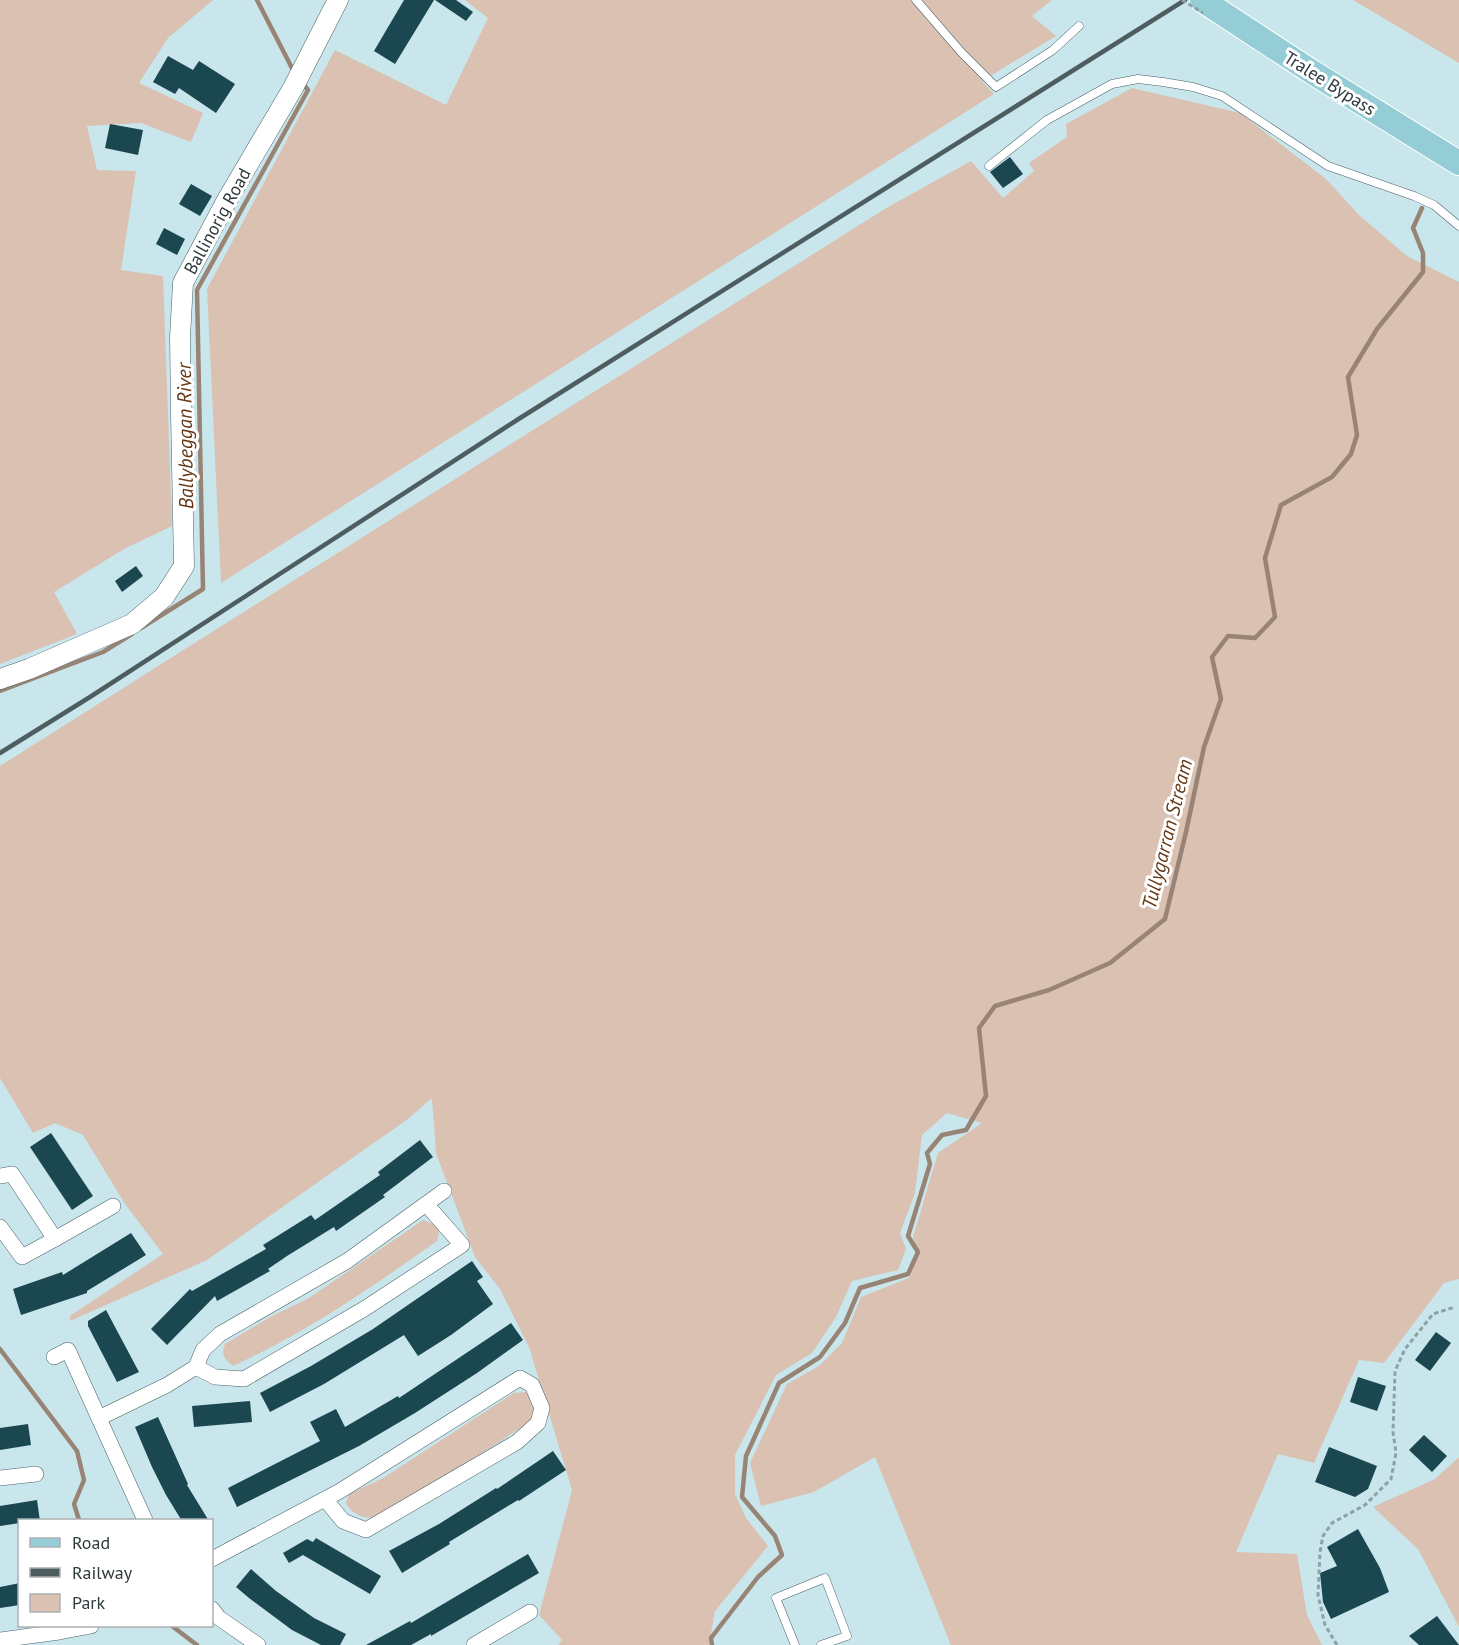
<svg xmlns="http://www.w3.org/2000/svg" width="1459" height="1645" font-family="'PT Sans',sans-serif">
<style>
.green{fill:#dac1b2}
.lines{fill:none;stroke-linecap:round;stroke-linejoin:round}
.stream{stroke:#988475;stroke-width:4.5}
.building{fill:#1a4750}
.service-casing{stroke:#486167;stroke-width:9}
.minor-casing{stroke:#486167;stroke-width:16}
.tertiary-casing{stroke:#486167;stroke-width:21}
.primary-casing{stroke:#fff;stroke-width:26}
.path{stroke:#8ca2a6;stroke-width:3;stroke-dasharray:4.5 3;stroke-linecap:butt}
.service{stroke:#fff;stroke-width:8}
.minor{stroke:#fff;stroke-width:15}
.tertiary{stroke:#fff;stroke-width:20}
.primary{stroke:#95cdd7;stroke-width:24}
.rail{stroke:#4d5d60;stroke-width:4.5}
.path-bridge{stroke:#8ca2a6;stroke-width:3;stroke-dasharray:4.5 3;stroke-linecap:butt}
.labels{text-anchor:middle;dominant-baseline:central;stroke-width:6;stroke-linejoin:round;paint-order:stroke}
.street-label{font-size:18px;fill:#2e3a3c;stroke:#fff}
.water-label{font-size:20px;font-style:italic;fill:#653714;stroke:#fff}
</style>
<rect width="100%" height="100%" fill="#c9e6ec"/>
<g class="green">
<polygon points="0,0 213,0 168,38 139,83 203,113 191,142 141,123 87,126 97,170 136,171 121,270 163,276 172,526 124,549 54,592 77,634 0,664"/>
<polygon points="465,0 1052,0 1032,16 1056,36 982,81 994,94 221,583 207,289 335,50 446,105 488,18"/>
<polygon points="1353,0 1459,0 1459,63"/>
<polygon points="1132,88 1240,113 1326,179 1359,215 1407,256 1459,282 1459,1279 1444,1283 1384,1363 1359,1360 1314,1463 1278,1454 1236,1552 1297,1554 1307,1615 1322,1645 951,1645 875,1457 814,1492 761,1506 750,1463 787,1384 819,1366 842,1343 861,1297 909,1278 918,1256 913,1237 938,1153 982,1123 947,1113 922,1135 915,1193 900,1233 906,1249 898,1270 852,1281 836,1317 812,1353 776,1375 735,1455 735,1494 746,1518 768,1546 715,1611 709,1645 558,1645 562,1640 539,1615 572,1490 529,1347 500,1289 475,1257 436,1153 432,1098 408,1119 207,1260 70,1321 70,1316 163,1254 125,1204 83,1135 55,1123 33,1133 0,1078 0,766 250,608 888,207 971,161 1003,198 1034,171 1029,163 1067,137 1066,124"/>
<path d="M423,1220L438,1226L439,1233L437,1241C372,1287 306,1333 233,1366C224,1359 221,1355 225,1344L272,1316L309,1298Z"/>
<path d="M526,1392L535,1407L534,1419L493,1446L375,1518C363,1518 352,1515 346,1503L349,1494L383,1478L514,1393Z"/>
<polygon points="1459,1457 1459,1627 1418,1549 1373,1507 1435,1479"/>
</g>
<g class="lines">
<g class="stream">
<polyline points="257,0 294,72"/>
<polyline points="141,628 203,589 197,290 308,90 304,85"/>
<polyline points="0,691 103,652 132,634"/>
<polyline points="0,1349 77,1451 84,1480 74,1504 79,1520"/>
<polyline points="172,1626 197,1645"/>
<polyline points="712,1645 711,1638 758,1577 782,1555 775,1536 742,1497 746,1456 779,1383 820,1357 845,1323 860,1288 908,1274 918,1252 908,1236 930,1164 927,1153 942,1135 966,1130 986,1096 979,1028 995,1006 1049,990 1110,963 1165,919 1186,832 1204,747 1221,699 1212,657 1228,636 1255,638 1275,617 1265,558 1281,505 1332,477 1351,454 1357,435 1348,377 1377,329 1423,272 1423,253 1413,228 1422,208"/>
</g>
</g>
<g class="building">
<polygon points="404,0 434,0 395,64 374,51"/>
<polygon points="435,0 456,0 473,12 466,21"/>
<polygon points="168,56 193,70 199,61 235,84 216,113 179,88 175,94 153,82"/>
<polygon points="110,124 143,130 138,155 105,148"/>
<polygon points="1010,157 1023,174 1003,188 990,172"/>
<polygon points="191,184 212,196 200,216 179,204"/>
<polygon points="164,228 185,239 177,255 156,244"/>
<polygon points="136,566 143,576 122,592 115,581"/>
<polygon points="51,1133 93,1196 72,1210 30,1147"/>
<polygon points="420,1140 433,1157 383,1195 385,1197 336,1231 334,1227 287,1256 268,1269 270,1271 217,1301 215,1296 167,1345 151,1329 190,1289 192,1291 266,1249 263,1245 311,1215 315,1220 380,1175 378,1172"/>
<polygon points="131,1233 146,1255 87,1291 87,1293 21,1315 13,1289 62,1272 63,1275"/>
<polygon points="472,1261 483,1277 477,1281 493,1304 451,1335 418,1356 404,1335 324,1384 270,1412 260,1393 311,1366 373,1329"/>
<polygon points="106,1310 139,1372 117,1382 88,1326 88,1321"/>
<polygon points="511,1323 523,1340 477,1373 415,1413 359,1446 237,1507 228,1488 320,1441 310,1422 336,1409 345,1427 398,1396 399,1398"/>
<polygon points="1436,1332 1451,1343 1430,1371 1415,1360"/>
<polygon points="1358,1377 1386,1386 1377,1411 1350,1402"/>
<polygon points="250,1401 252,1422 194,1427 192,1406"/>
<polygon points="158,1417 188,1484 187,1485 209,1521 182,1521 166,1495 152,1467 135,1427"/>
<polygon points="28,1424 31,1445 0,1450 0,1428"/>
<polygon points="1424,1435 1447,1456 1432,1472 1409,1450"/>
<polygon points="1329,1447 1377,1466 1368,1489 1355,1497 1315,1482"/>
<polygon points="553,1451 566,1470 519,1501 518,1500 449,1542 450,1544 402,1573 389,1551 439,1524 496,1488 497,1489"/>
<polygon points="37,1500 40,1521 20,1521 20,1523 0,1526 0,1506"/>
<polygon points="1358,1529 1380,1568 1389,1592 1331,1619 1323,1602 1320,1573 1337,1566 1327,1547"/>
<polygon points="316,1538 381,1576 370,1594 303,1555 289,1563 283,1553 307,1539 313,1542"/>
<polygon points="528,1554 539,1573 431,1636 431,1634 411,1645 366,1645 410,1621 411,1623"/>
<polygon points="251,1569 276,1591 314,1618 346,1634 340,1645 321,1645 292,1630 249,1598 236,1587"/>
<polygon points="20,1583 20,1605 0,1608 0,1587"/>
<polygon points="1437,1616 1459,1645 1419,1645 1409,1636"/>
</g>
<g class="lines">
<defs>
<g id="service">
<polyline points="916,0 961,52 996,87 1053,50 1079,26"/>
<polyline points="989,166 1047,120 1112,84 1138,79 1163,82 1193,87 1222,96 1328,166 1414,196 1434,205 1459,226"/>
<polyline points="795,1645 776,1598 825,1578 847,1636 821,1645"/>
</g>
<g id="minor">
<polyline points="0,1176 12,1174 55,1239 22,1257 0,1227"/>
<polyline points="55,1239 113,1206"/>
<polyline points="54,1357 68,1350 145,1520"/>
<polyline points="196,1367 215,1377 244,1379 364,1309 462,1245 426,1204"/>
<polyline points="99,1418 167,1385 196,1367 203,1350 220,1334 347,1261 444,1191"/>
<polyline points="0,1478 36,1474"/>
<polyline points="212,1559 340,1491 520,1378 532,1385 542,1408 538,1423 517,1442 366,1530 343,1521 325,1499"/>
<polyline points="212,1609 219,1618 258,1645"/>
<polyline points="0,1640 59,1632 91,1626"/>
<polyline points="474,1645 530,1612"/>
</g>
<polyline id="tertiary" points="0,679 29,669 132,624 164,597 184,566 181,414 180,337 183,283 227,200 293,88 338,0"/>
<polyline id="primary" points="1202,0 1312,72 1459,163"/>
</defs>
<use href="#service" class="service-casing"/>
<use href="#minor" class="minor-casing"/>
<use href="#tertiary" class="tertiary-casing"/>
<use href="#primary" class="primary-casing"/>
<polyline class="path" points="1337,1645 1325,1625 1318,1595 1320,1552 1323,1536 1332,1523 1365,1505 1391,1479 1396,1453 1393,1432 1395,1371 1405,1349 1433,1314 1455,1307"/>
<use href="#service" class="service"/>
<use href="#minor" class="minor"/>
<use href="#tertiary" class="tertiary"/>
<use href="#primary" class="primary"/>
<polyline class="rail" points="0,753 90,697 517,420 1185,0"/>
<polyline class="path-bridge" points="1182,0 1203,13"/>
</g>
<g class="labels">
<g class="street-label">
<text transform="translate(1330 83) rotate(32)">Tralee Bypass</text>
<text transform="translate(217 221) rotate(-61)">Ballinorig Road</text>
</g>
<g class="water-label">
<text transform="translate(185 436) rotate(-91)">Ballybeggan River</text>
<text transform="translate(1167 834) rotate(-76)">Tullygarran Stream</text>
</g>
</g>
<rect x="18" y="1519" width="195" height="108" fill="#ffffff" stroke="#abb0b1" stroke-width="1.5"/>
<rect x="30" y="1538" width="30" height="9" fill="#95cdd7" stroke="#abb0b1" stroke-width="1.5"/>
<text x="72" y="1549" font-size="18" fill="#2e3a3c">Road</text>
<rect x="30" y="1568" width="30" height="9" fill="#4d5d60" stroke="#abb0b1" stroke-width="1.5"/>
<text x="72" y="1579" font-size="18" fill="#2e3a3c">Railway</text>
<rect x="30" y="1594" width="30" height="18" fill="#dac1b2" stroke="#abb0b1" stroke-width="1.5"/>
<text x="72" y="1609" font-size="18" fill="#2e3a3c">Park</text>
</svg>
